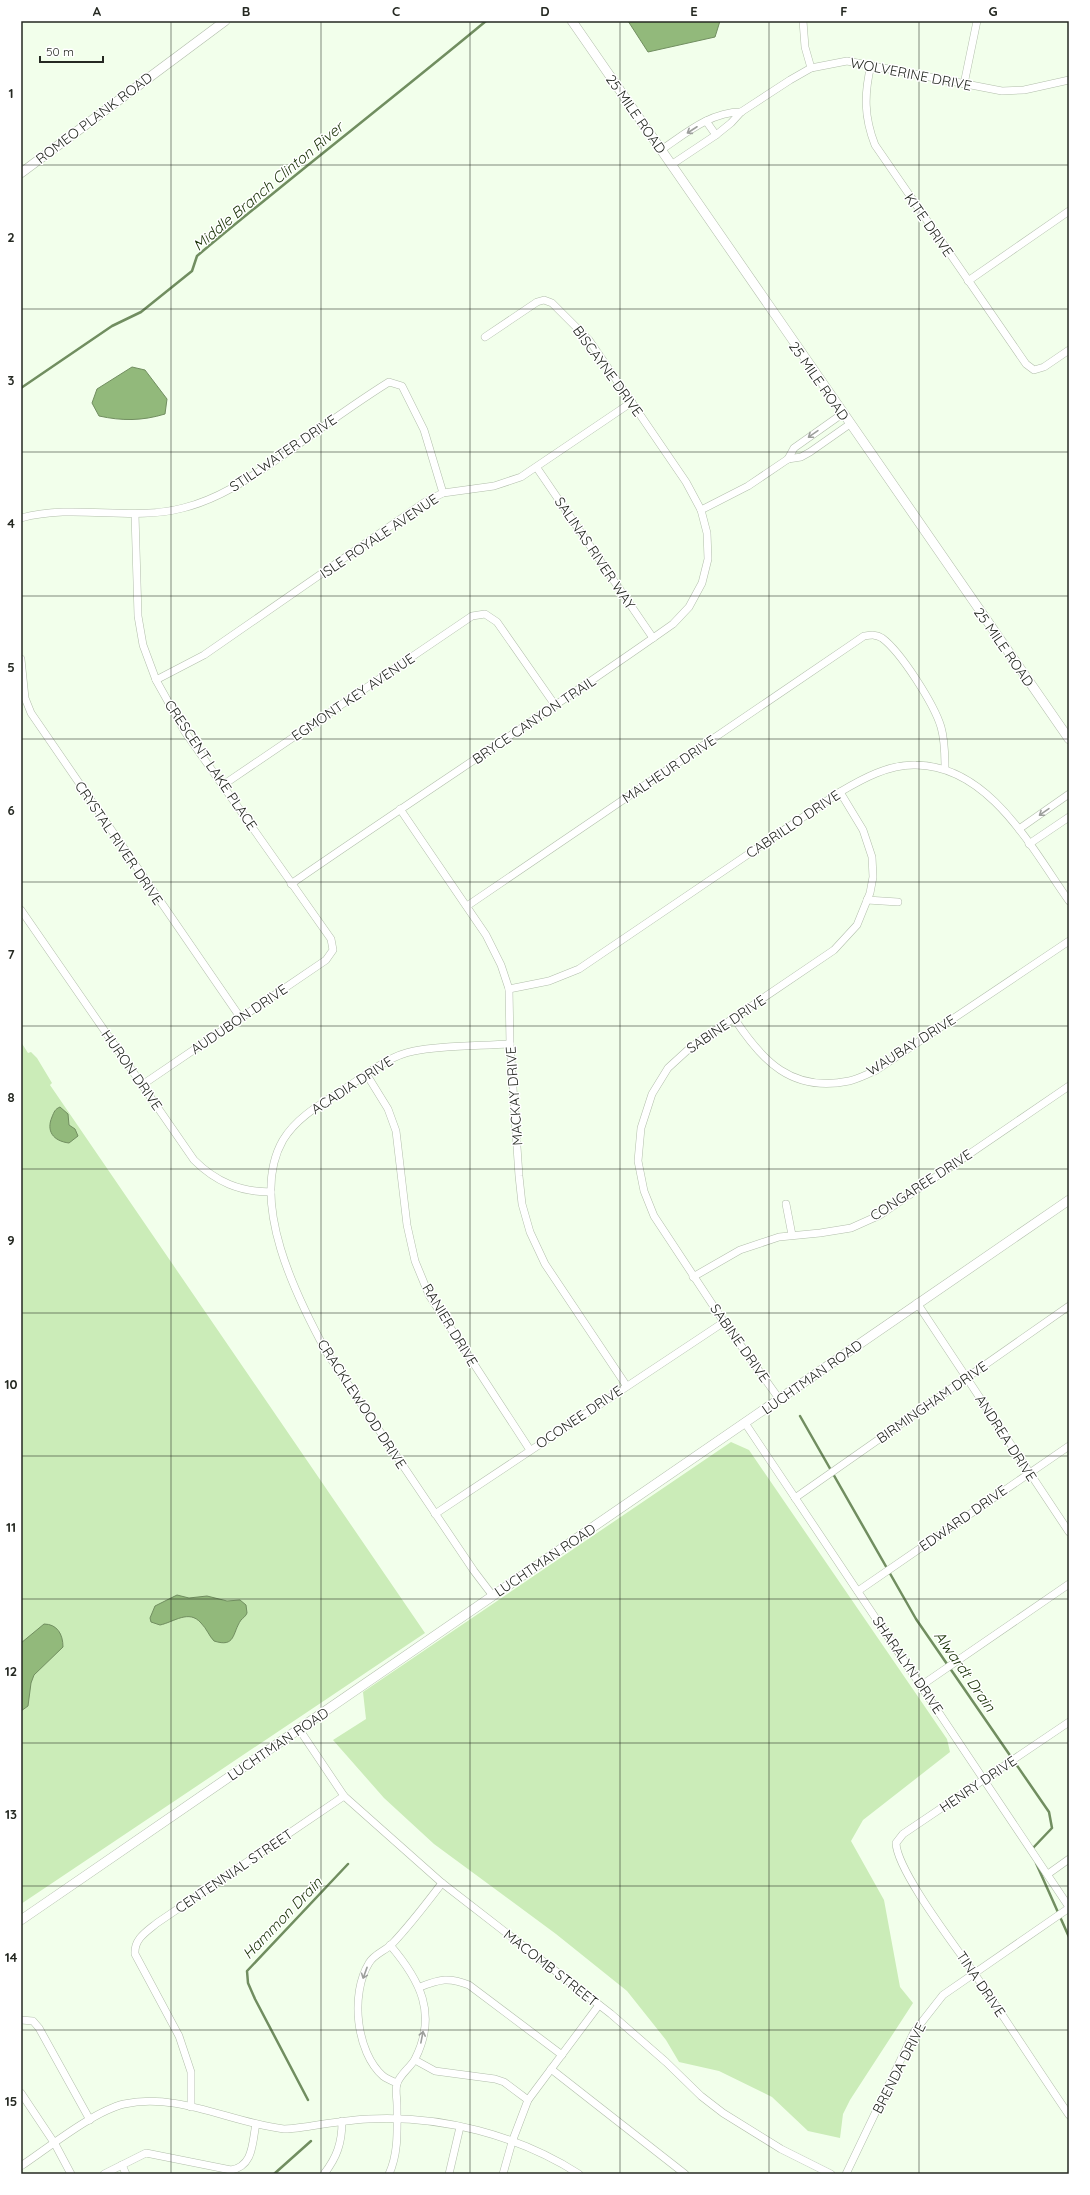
<svg xmlns="http://www.w3.org/2000/svg" width="1090" height="2195" font-family="Quicksand,sans-serif">
<style>
.green{fill:#cbecb8}
.water{fill:#92b97b;stroke:#718e60}
.lines{fill:none;stroke-linecap:round;stroke-linejoin:round}
.stream{stroke:#718e60;stroke-width:2.5}
.street-casing{stroke:#b2beab;stroke-width:8}
.secondary-casing{stroke:#b2beab;stroke-width:10}
.street{stroke:#fff;stroke-width:7}
.secondary{stroke:#fff;stroke-width:9}
.oneway{stroke:#9d9f9c}
.grid{fill:none;stroke:#252922;stroke-width:1;stroke-opacity:0.55}
.labels{text-anchor:middle;dominant-baseline:central;stroke-width:3;stroke-linejoin:round;paint-order:stroke}
.street-label{font-size:14px;fill:#252922;stroke:#fff}
.water-label{font-size:15px;font-style:italic;fill:#183104;stroke:#fff}
.neatline{fill:none;stroke:#252922;stroke-width:1.5}
.grid-label{font-size:13px;text-anchor:middle;font-weight:bold;fill:#252922}
</style>
<rect width="100%" height="100%" fill="#f2ffeb"/>
<g class="green">
<polygon points="21,1042 28,1053 31,1052 37,1058 52,1083 50,1085 425,1633 21,1904"/>
<polygon points="731,1442 749,1450 947,1739 950,1752 863,1820 851,1841 884,1900 900,1987 913,2003 850,2100 843,2114 840,2138 808,2131 772,2097 719,2071 679,2062 666,2040 627,1991 556,1934 434,1844 384,1798 333,1740 366,1719 363,1692"/>
</g>
<g class="water">
<polygon points="628,21 720,21 715,37 648,52"/>
<path d="M132,367L145,370L167,399L165,414C142,421 122,421 99,416L92,403L97,389Z"/>
<path d="M60,1107L68,1114L69,1125L75,1129L78,1136L69,1143C53,1141 46,1131 52,1117C54,1112 55,1109 60,1107Z"/>
<path d="M177,1595L189,1598L207,1596L227,1601L240,1600L246,1605L247,1613C246,1616 243,1618 241,1620C232,1633 236,1648 214,1641C209,1636 207,1629 201,1623C189,1609 174,1622 160,1625L151,1622L150,1618L155,1606Z"/>
<path d="M44,1624C57,1624 63,1634 63,1647L34,1675L31,1683L28,1706L21,1711V1643Z"/>
</g>
<g class="lines">
<g class="stream">
<path d="M21,388L112,326L141,312L192,271L197,256C292,176 391,100 486,21"/>
<polyline points="800,1416 916,1619 1049,1812 1052,1828 1032,1849"/>
<polyline points="1036,1863 1069,1937"/>
<polyline points="308,2100 255,1999 248,1983 247,1971 348,1864"/>
<polyline points="274,2174 311,2141"/>
</g>
<defs>
<g id="street">
<polyline points="803,21 805,47 811,68"/>
<path d="M871,65C864,94 864,117 875,145L1026,364L1034,370L1044,367L1069,350"/>
<polyline points="964,84 977,21"/>
<polyline points="706,121 716,135"/>
<path d="M661,150C685,134 710,112 741,112"/>
<polyline points="671,165 716,135 731,123 741,112 790,80 811,68 847,61 1002,91 1024,90 1069,80"/>
<polyline points="968,281 1069,211"/>
<polyline points="788,459 794,448 842,414"/>
<polyline points="537,468 653,638"/>
<polyline points="701,510 748,486 788,459 801,457 810,452 850,424"/>
<polyline points="135,514 138,616 143,645 156,680 185,732 331,939 333,950 326,960 142,1085"/>
<path d="M21,518C76,503 130,522 183,508C220,499 251,477 282,456C317,431 352,405 389,382L402,386L424,430L443,493"/>
<polyline points="21,659 25,698 31,713 240,1017"/>
<polyline points="156,680 204,655 425,502 443,493 494,486 521,477 632,402"/>
<polyline points="223,785 472,616 485,614 497,622 555,705"/>
<polyline points="400,809 486,935 501,965 509,989 510,1044 519,1176 522,1204 530,1232 545,1264 626,1385"/>
<polyline points="1019,829 1069,794"/>
<polyline points="1029,844 1069,817"/>
<path d="M291,884C418,796 547,713 673,624L689,607L702,583L708,559L707,533L701,510L686,482L589,340L552,303L544,300L537,302L485,337"/>
<polyline points="867,900 898,902"/>
<path d="M467,906L864,636C871,635 876,634 882,638C901,652 934,704 941,727C945,741 945,755 945,769"/>
<path d="M21,910L194,1160C216,1182 240,1192 271,1192"/>
<path d="M509,989L549,981L579,969L840,792C862,779 889,764 916,765C990,766 1032,849 1069,901"/>
<path d="M734,1018C762,1061 792,1093 849,1081C858,1079 867,1074 875,1071L1069,941"/>
<polyline points="367,1075 388,1109 396,1131 407,1225 415,1261 429,1295 530,1450"/>
<polyline points="786,1204 792,1235"/>
<polyline points="693,1277 740,1250 779,1237 820,1233 851,1228 880,1215 1069,1086"/>
<polyline points="917,1303 1069,1532"/>
<polyline points="780,1400 724,1322 654,1216 644,1191 638,1161 641,1128 652,1094 668,1068 691,1047 834,950 857,925 870,893 873,877 872,857 863,830 840,792"/>
<polyline points="745,1423 1069,1907"/>
<polyline points="795,1498 1069,1306"/>
<polyline points="435,1514 724,1322"/>
<polyline points="858,1591 1069,1446"/>
<path d="M493,1596L474,1571L327,1353C297,1298 248,1201 283,1140C297,1117 321,1104 343,1090C365,1076 387,1056 414,1051C444,1045 479,1046 510,1044"/>
<polyline points="922,1685 1069,1584"/>
<path d="M1069,1722L903,1834L896,1843C897,1871 956,1947 974,1973C1006,2020 1037,2068 1069,2115"/>
<polyline points="299,1729 344,1796 442,1883 611,2014 666,2062 701,2096 723,2113 781,2149 831,2174"/>
<polyline points="1048,1874 1069,1859"/>
<path d="M420,1987C440,1979 449,1977 469,1985L562,2055"/>
<polyline points="21,2020 33,2021 39,2028 90,2120"/>
<polyline points="415,2060 435,2071 495,2079 504,2082 528,2100"/>
<polyline points="551,2069 685,2174"/>
<path d="M397,2083C392,2081 387,2079 383,2076C356,2052 350,1994 369,1963C374,1954 385,1951 392,1944C411,1924 426,1904 442,1883"/>
<polyline points="21,2093 55,2144 71,2174"/>
<path d="M191,2107V2072L179,2036L135,1954C134,1939 146,1932 157,1923L344,1796"/>
<polyline points="122,2165 126,2174"/>
<path d="M21,2166C48,2148 94,2111 124,2104C178,2092 231,2123 284,2129C293,2129 303,2127 311,2126C330,2123 349,2120 368,2119C441,2115 518,2135 579,2174"/>
<path d="M104,2174L146,2153L231,2170C254,2166 252,2142 256,2124"/>
<path d="M324,2174C337,2157 342,2143 342,2121"/>
<path d="M389,2174C399,2152 397,2128 397,2105C397,2098 395,2090 397,2084C399,2075 411,2067 415,2059C438,2014 420,1980 390,1945"/>
<polyline points="449,2174 460,2127"/>
<polyline points="503,2174 512,2142 528,2100 599,2005"/>
<polyline points="846,2174 914,2032 943,1995 1069,1908"/>
</g>
<g id="secondary">
<polyline points="572,21 1069,739"/>
<polyline points="21,173 225,21"/>
<polyline points="21,1920 1069,1200"/>
</g>
</defs>
<use href="#street" class="street-casing"/>
<use href="#secondary" class="secondary-casing"/>
<use href="#street" class="street"/>
<use href="#secondary" class="secondary"/>
</g>
<defs><path id="oneway-shaft" d="M-6 0H5M1.5-3L5.5 0L1.5 3" fill="none" stroke-width="1.6" stroke-linecap="round" stroke-linejoin="round"/></defs>
<g class="oneway">
<use href="#oneway-shaft" transform="translate(692 130) rotate(147)"/>
<use href="#oneway-shaft" transform="translate(813 434) rotate(145)"/>
<use href="#oneway-shaft" transform="translate(1044 812) rotate(145)"/>
<use href="#oneway-shaft" transform="translate(365 1973) rotate(110)"/>
<use href="#oneway-shaft" transform="translate(422 2037) rotate(-79)"/>
</g>
<path class="grid" d="M171,21V2174M321,21V2174M470,21V2174M620,21V2174M769,21V2174M919,21V2174M21,165H1069M21,309H1069M21,452H1069M21,596H1069M21,739H1069M21,882H1069M21,1026H1069M21,1169H1069M21,1313H1069M21,1456H1069M21,1599H1069M21,1743H1069M21,1886H1069M21,2030H1069"/>
<g class="labels">
<g class="street-label">
<text transform="translate(911 74) rotate(11)">WOLVERINE DRIVE</text>
<text transform="translate(636 114) rotate(55)">25 MILE ROAD</text>
<text transform="translate(94 118) rotate(-37)">ROMEO PLANK ROAD</text>
<text transform="translate(929 225) rotate(55)">KITE DRIVE</text>
<text transform="translate(608 371) rotate(54)">BISCAYNE DRIVE</text>
<text transform="translate(819 381) rotate(55)">25 MILE ROAD</text>
<text transform="translate(283 453) rotate(-34)">STILLWATER DRIVE</text>
<text transform="translate(379 536) rotate(-34)">ISLE ROYALE AVENUE</text>
<text transform="translate(595 553) rotate(56)">SALINAS RIVER WAY</text>
<text transform="translate(1004 647) rotate(55)">25 MILE ROAD</text>
<text transform="translate(353 697) rotate(-34)">EGMONT KEY AVENUE</text>
<text transform="translate(534 720) rotate(-34)">BRYCE CANYON TRAIL</text>
<text transform="translate(211 765) rotate(56)">CRESCENT LAKE PLACE</text>
<text transform="translate(669 769) rotate(-34)">MALHEUR DRIVE</text>
<text transform="translate(793 824) rotate(-34)">CABRILLO DRIVE</text>
<text transform="translate(119 843) rotate(56)">CRYSTAL RIVER DRIVE</text>
<text transform="translate(239 1019) rotate(-34)">AUDUBON DRIVE</text>
<text transform="translate(726 1024) rotate(-34)">SABINE DRIVE</text>
<text transform="translate(911 1045) rotate(-32)">WAUBAY DRIVE</text>
<text transform="translate(132 1070) rotate(55)">HURON DRIVE</text>
<text transform="translate(352 1085) rotate(-33)">ACADIA DRIVE</text>
<text transform="translate(514 1096) rotate(-94)">MACKAY DRIVE</text>
<text transform="translate(921 1185) rotate(-33)">CONGAREE DRIVE</text>
<text transform="translate(450 1325) rotate(59)">RANIER DRIVE</text>
<text transform="translate(740 1343) rotate(55)">SABINE DRIVE</text>
<text transform="translate(812 1377) rotate(-35)">LUCHTMAN ROAD</text>
<text transform="translate(932 1402) rotate(-35)">BIRMINGHAM DRIVE</text>
<text transform="translate(362 1404) rotate(57)">CRACKLEWOOD DRIVE</text>
<text transform="translate(579 1417) rotate(-34)">OCONEE DRIVE</text>
<text transform="translate(1006 1438) rotate(57)">ANDREA DRIVE</text>
<text transform="translate(963 1518) rotate(-35)">EDWARD DRIVE</text>
<text transform="translate(545 1560) rotate(-34)">LUCHTMAN ROAD</text>
<text transform="translate(908 1665) rotate(56)">SHARALYN DRIVE</text>
<text transform="translate(278 1744) rotate(-34)">LUCHTMAN ROAD</text>
<text transform="translate(978 1784) rotate(-34)">HENRY DRIVE</text>
<text transform="translate(234 1871) rotate(-34)">CENTENNIAL STREET</text>
<text transform="translate(551 1968) rotate(38)">MACOMB STREET</text>
<text transform="translate(981 1984) rotate(56)">TINA DRIVE</text>
<text transform="translate(899 2068) rotate(-63)">BRENDA DRIVE</text>
</g>
<g class="water-label">
<text transform="translate(268 186) rotate(-40)">Middle Branch Clinton River</text>
<text transform="translate(965 1671) rotate(55)">Alwardt Drain</text>
<text transform="translate(282 1918) rotate(-46)">Hammon Drain</text>
</g>
</g>
<rect width="1090" height="2195" fill="none" stroke="#ffffff" stroke-width="44"/>
<path d="M40 56v6h63v-6" fill="none" stroke="#252922" stroke-width="2"/>
<text x="46" y="56" font-size="12" fill="#252922" stroke="#ffffff" stroke-width="3" paint-order="stroke">50 m</text>
<rect x="22" y="22" width="1046" height="2151" class="neatline"/>
<g class="grid-label">
<text x="97" y="16">A</text>
<text x="246" y="16">B</text>
<text x="396" y="16">C</text>
<text x="545" y="16">D</text>
<text x="694" y="16">E</text>
<text x="844" y="16">F</text>
<text x="993" y="16">G</text>
<text x="11" y="98">1</text>
<text x="11" y="242">2</text>
<text x="11" y="385">3</text>
<text x="11" y="528">4</text>
<text x="11" y="672">5</text>
<text x="11" y="815">6</text>
<text x="11" y="959">7</text>
<text x="11" y="1102">8</text>
<text x="11" y="1245">9</text>
<text x="11" y="1389">10</text>
<text x="11" y="1532">11</text>
<text x="11" y="1676">12</text>
<text x="11" y="1819">13</text>
<text x="11" y="1962">14</text>
<text x="11" y="2106">15</text>
</g>
</svg>
